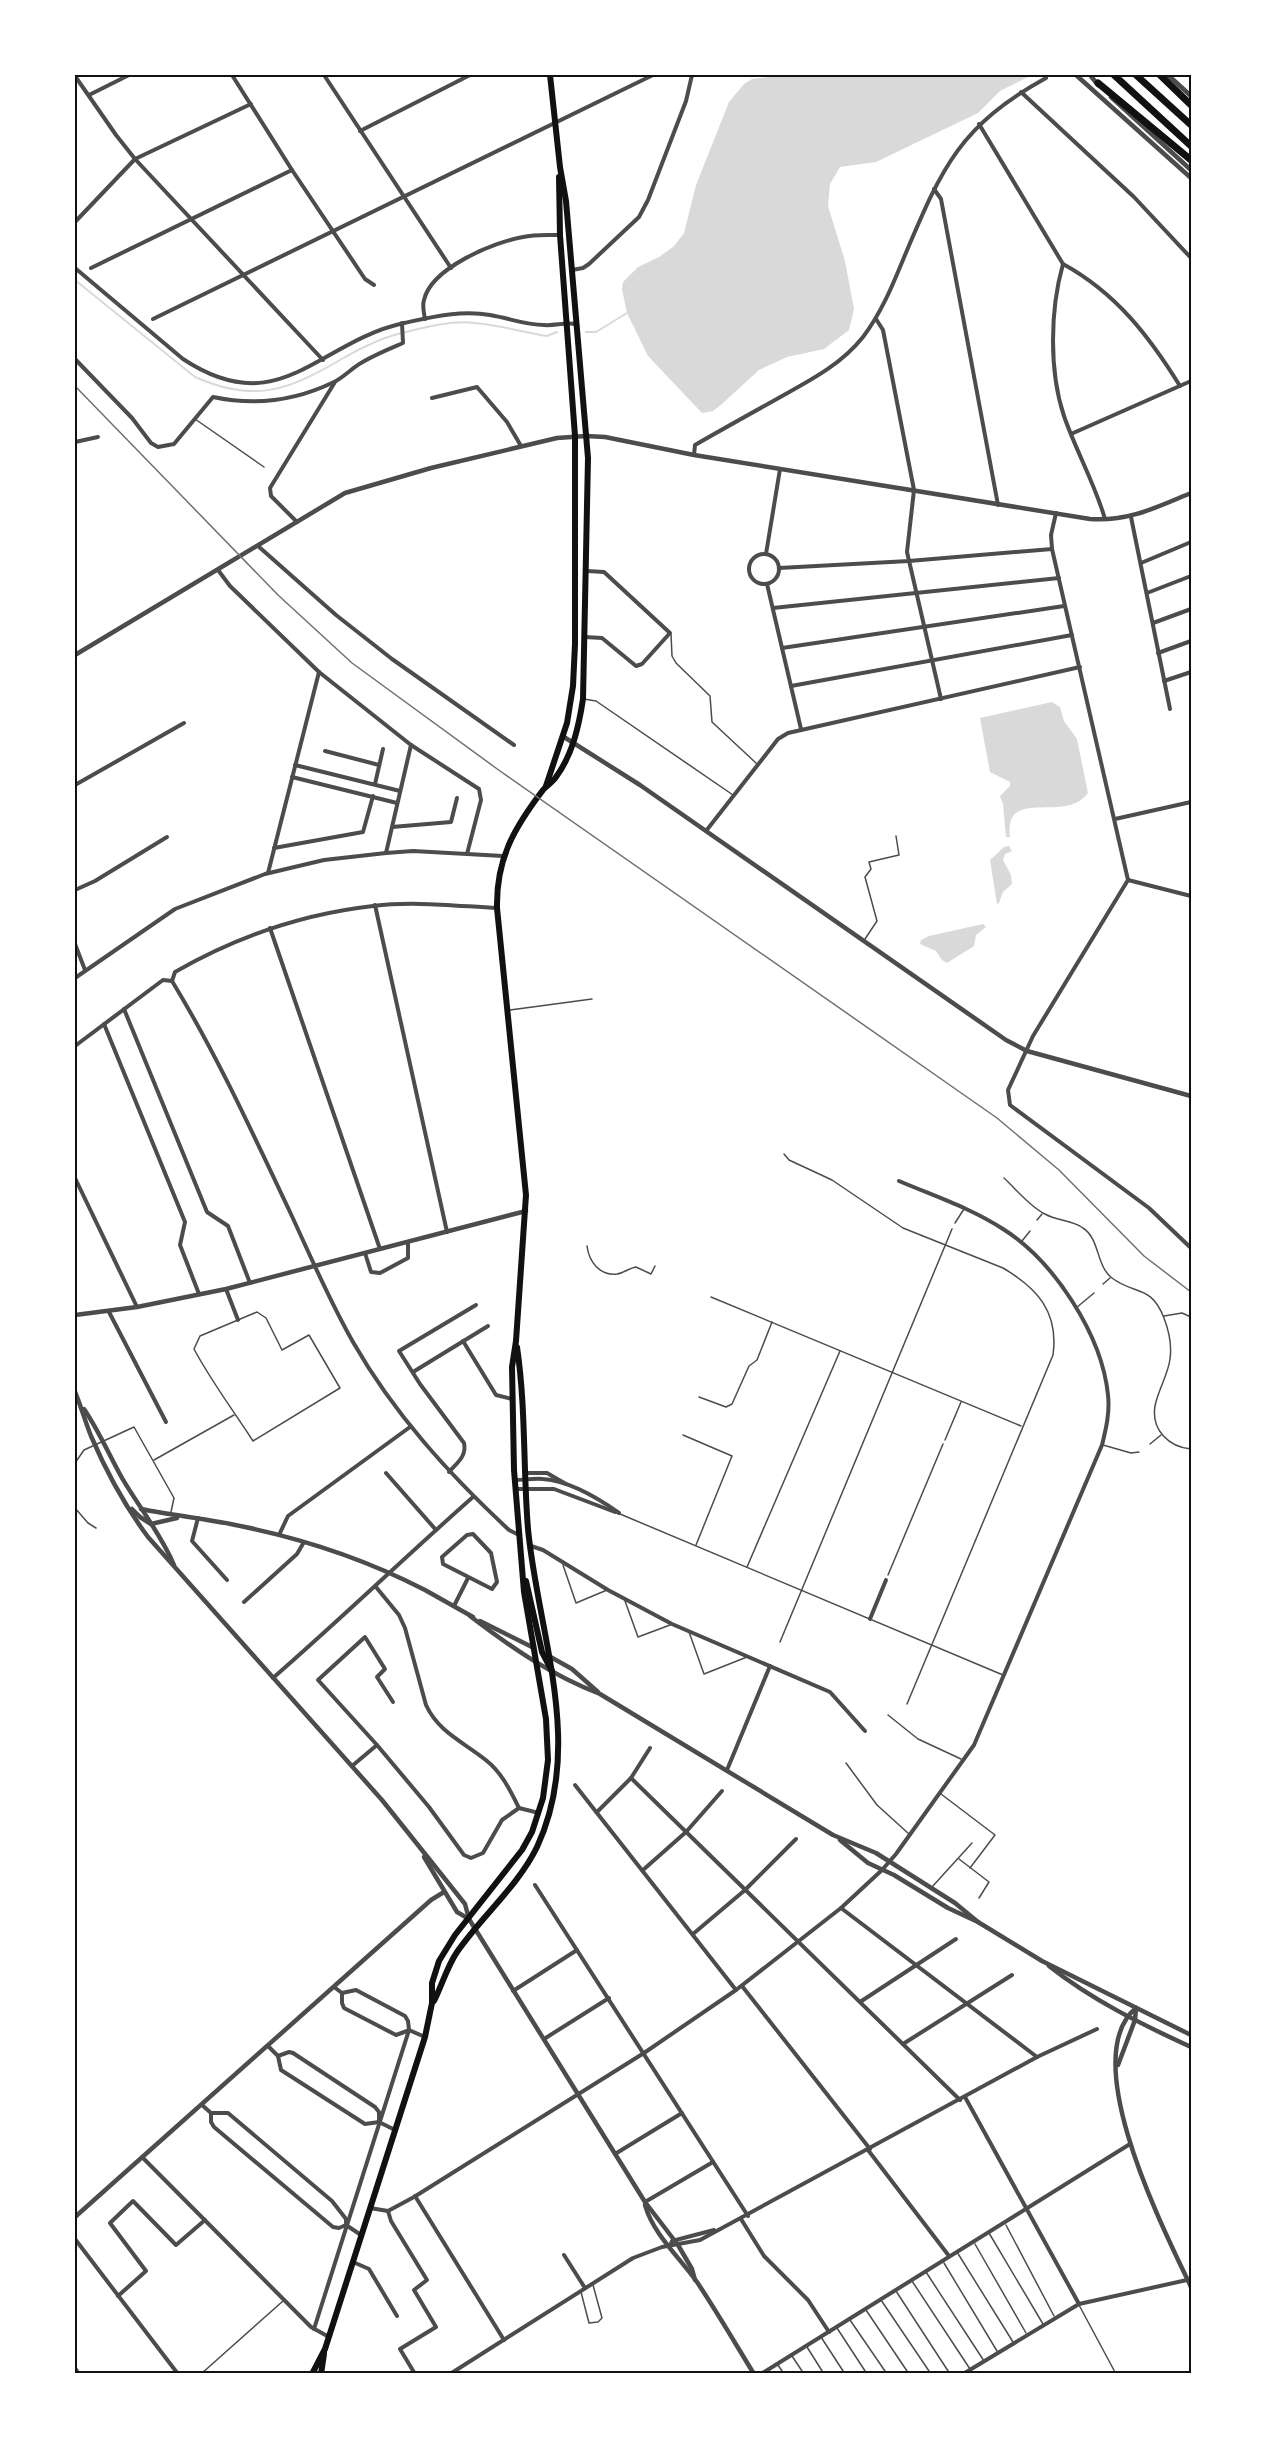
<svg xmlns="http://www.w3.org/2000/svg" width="1266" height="2449" font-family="'Open Sans',sans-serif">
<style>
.water{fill:#d9d9d9}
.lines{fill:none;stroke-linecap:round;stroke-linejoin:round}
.stream{stroke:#d9d9d9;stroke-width:2}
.service{stroke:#4c4c4c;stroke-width:1.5}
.minor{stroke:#4c4c4c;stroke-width:4}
.tertiary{stroke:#4c4c4c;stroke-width:4.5}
.primary{stroke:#111;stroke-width:6}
.motorway{stroke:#111;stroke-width:7}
.tram{stroke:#707070;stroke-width:1.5}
.neatline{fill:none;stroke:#111;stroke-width:2}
</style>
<rect width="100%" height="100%" fill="#fff"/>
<g class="water">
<polygon points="783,75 1032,75 1000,91 978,113 876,162 840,167 830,184 828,206 845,261 854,309 849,330 824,349 787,357 759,370 722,404 713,411 702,413 648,356 627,313 622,289 623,282 638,267 659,257 674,246 684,233 696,185 729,102 744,84 752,79"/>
<path d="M1052,702L1060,707L1064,721L1077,739L1088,793C1065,825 1004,785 1010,837H1006L1003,804L1000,796L1010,786V782L990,772L980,718Z"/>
<polygon points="1009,846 1012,851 1005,854 1003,860 1011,875 1012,884 1003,892 999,903 997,904 990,860 1004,847"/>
<polygon points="983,924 986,927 976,935 974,946 947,963 942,960 936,951 920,944 921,940 929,936"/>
</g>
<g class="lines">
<g class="stream">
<path d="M75,280L195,377C254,403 287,391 340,360C359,349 378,339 398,334C422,328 450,320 475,323C499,325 523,332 547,336L557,332"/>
<polyline points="586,332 596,332 627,313"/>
</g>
<g class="service">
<polyline points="195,419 264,467"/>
<polyline points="671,634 672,656 676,663 710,696 712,722 756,763"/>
<polyline points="584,699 596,701 733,795"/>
<polyline points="865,939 877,921 865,877 871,869 869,862 899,855 896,836"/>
<polyline points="510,1010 592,999"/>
<path d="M784,1154L789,1160L832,1180L903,1228L1003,1268C1037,1288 1059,1312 1053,1355L907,1704"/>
<path d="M1004,1178C1016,1189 1030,1207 1045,1214C1057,1221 1072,1220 1083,1228C1100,1239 1096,1266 1112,1278C1134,1295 1151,1284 1164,1318C1169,1331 1172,1345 1170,1359C1168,1375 1158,1390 1155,1406C1151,1430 1169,1447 1191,1449"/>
<polyline points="1037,1220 1042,1214"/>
<polyline points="955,1223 964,1209"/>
<polyline points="1022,1241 1030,1231"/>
<path d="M587,1246C589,1262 600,1276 617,1274C624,1273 629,1268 636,1267L651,1274L655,1266"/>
<polyline points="1103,1284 1110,1278"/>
<polyline points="711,1297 1021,1426"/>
<polyline points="1076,1308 1094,1293"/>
<path d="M257,1312L266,1318L282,1350L309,1335L340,1388L253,1441C233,1410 211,1381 194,1349L200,1336Z"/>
<polyline points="1164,1316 1182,1313 1191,1317"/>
<polyline points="699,1397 726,1407 732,1404 749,1366 757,1360 772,1322"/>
<polyline points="683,1435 732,1456 696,1545"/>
<polyline points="945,1440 961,1402"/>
<polyline points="1150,1444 1161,1435"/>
<polyline points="1103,1445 1131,1453 1139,1452"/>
<polyline points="154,1460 234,1415"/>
<polyline points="75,1463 84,1450 134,1427 174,1498 171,1512"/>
<polyline points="75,1508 88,1523 96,1528"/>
<polyline points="620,1514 1003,1675"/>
<polyline points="563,1565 576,1603 607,1590"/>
<polyline points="747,1567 840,1351"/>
<polyline points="888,1575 943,1444"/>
<polyline points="625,1601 638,1637 670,1625"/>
<polyline points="689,1632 704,1674 747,1657"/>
<polyline points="780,1642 952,1229"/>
<polyline points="888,1715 918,1739 961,1759"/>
<polyline points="846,1763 877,1805 909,1834"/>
<polyline points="941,1794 995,1835 970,1868"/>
<polyline points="959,1859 989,1882 979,1898"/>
<polyline points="932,1887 972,1843"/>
<polyline points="1006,2225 1054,2316"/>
<polyline points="989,2233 1043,2324"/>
<polyline points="975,2244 1026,2333"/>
<polyline points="957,2252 1013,2342"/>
<polyline points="944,2263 997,2351"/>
<polyline points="926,2272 984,2361"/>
<polyline points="912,2281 970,2369"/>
<polyline points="896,2291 950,2374"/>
<polyline points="581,2292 589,2323 598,2322 602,2318 593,2285"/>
<polyline points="881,2300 931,2374"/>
<polyline points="1079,2305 1116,2374"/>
<polyline points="866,2310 909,2374"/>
<polyline points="850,2320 887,2374"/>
<polyline points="837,2328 867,2374"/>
<polyline points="821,2337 845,2374"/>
<polyline points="807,2347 824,2374"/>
<polyline points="792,2356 804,2374"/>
<polyline points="778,2365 784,2374"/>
<polyline points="201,2374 283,2301"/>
</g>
<g class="minor">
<polyline points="232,75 292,170 365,279 374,285"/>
<polyline points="324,75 451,268"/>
<polyline points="75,76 116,135 135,159 323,360"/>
<polyline points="1021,92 1134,197 1191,258"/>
<polyline points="89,95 129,75"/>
<path d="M979,124L1063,264C1116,293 1149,336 1180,386"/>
<polyline points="360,131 470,75"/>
<polyline points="934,189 941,199 998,505"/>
<polyline points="75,222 135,159 251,104"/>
<path d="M1063,264C1050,310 1049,371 1064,416C1076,451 1095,484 1105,519"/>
<path d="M75,268L183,359C280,423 317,342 404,323C432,317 461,310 490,315C508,318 526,325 544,325C555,326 565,322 576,324"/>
<polyline points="91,268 292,170"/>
<polyline points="572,270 583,268 589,264 639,217 648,200 686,101 692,75"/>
<polyline points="153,319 653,75"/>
<path d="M425,319C424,313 422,306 424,300C431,268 494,242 523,237C535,234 548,235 560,235"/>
<polyline points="876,319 883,330 914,490 907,552 941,699"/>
<path d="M75,359L132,418L151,443L158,447L174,444L213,397C255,406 295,401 334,382C344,377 352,368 361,363C374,355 389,349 403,343L402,323"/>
<polyline points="432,398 477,387 507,422 521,446"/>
<polyline points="1071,434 1191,381"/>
<polyline points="75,442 98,437"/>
<path d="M694,455L695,445C721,430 748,415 775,400C807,382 840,366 863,337C882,312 893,284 905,255C942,168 959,126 1046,78"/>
<polyline points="1056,513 1051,535 1052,549 1128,880"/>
<polyline points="1131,517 1170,709"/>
<polyline points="297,522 271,496 270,488 335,382"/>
<polyline points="258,546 336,615 392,659 514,745"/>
<circle cx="764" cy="569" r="15"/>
<polyline points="766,554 780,469"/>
<polyline points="1141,563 1191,542"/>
<polyline points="779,568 909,561 1052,549"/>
<polyline points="218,570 230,586 319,672 411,745 479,789 481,800 467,854"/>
<polyline points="767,584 801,729"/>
<polyline points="1147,593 1191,576"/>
<polyline points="773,608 1059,578"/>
<polyline points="1153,623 1191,609"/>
<polyline points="585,637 602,638 636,666 642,664 670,633 604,572 587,571"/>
<polyline points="782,648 1064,606"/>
<polyline points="1158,653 1191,641"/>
<polyline points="1164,681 1191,672"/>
<polyline points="791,686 1072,635"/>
<polyline points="325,751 379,765"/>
<polyline points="295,765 400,791"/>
<polyline points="292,777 397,803"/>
<polyline points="375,784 383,749"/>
<polyline points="75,785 184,723"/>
<polyline points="1115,819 1191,802"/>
<polyline points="392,827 451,822 457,798"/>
<polyline points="706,831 778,739 788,733 1080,667"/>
<polyline points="274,848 363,832 373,796"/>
<polyline points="386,853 411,745"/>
<polyline points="268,873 319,672"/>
<polyline points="1128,880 1033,1036 1008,1090 1010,1105 1149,1208 1191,1248"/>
<polyline points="1128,880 1191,896"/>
<polyline points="75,890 95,881 167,837"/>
<polyline points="375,905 447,1232"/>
<polyline points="270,928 380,1249"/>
<polyline points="75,944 85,970"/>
<polyline points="75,978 175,909 265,874 324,860 386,853 413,851 503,856"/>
<path d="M172,981C217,1055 253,1134 290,1212C310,1255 329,1300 353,1342C394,1414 449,1474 509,1530L519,1535"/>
<path d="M172,981L175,972C236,937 302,914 373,906C413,901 456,906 497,908"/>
<polyline points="124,1009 207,1212 228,1226 250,1283"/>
<polyline points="104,1024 185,1222 180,1245 199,1294"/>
<polyline points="75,1046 163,980 172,981"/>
<polyline points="75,1178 137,1307"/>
<polyline points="365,1253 371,1272 380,1273 408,1258 408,1243"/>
<polyline points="226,1289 238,1320"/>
<polyline points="109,1312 166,1422"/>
<polyline points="463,1341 496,1395 512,1399"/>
<polyline points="413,1372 488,1326"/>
<path d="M449,1472C457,1463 467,1456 464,1443L420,1384L399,1351L476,1305"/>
<polyline points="386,1473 436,1530"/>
<polyline points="526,1473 547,1473 566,1484"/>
<path d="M515,1480C524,1480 534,1478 543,1479C569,1481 598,1498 619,1513"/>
<polyline points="515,1489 554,1489 615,1512"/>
<polyline points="198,1518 192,1541 227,1580"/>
<polygon points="473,1534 491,1553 497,1582 492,1589 443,1564 442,1557 467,1535"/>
<polyline points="279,1535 288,1516 410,1427"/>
<polyline points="531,1546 543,1550 608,1590 672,1624 830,1692 865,1731"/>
<path d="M376,1587L399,1615L405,1628L426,1705C439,1733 464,1742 487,1761C502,1773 511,1792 519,1808"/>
<polyline points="244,1602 297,1554 304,1542"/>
<polyline points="454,1606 468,1578"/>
<polyline points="870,1619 886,1580"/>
<path d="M273,1678C341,1619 406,1556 473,1497"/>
<polyline points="377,1745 318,1680 365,1637 385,1669 377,1677 393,1702"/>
<polyline points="352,1766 377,1745 429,1807 464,1855 471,1858 483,1853 502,1820 519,1808 539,1813"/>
<polyline points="727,1770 770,1666"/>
<polyline points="631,1778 960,2100"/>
<polyline points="575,1785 736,1990"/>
<polyline points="597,1812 631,1778 650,1748"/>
<polyline points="643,1870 686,1832 722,1791"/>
<polyline points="535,1885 748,2216"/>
<polyline points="841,1908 1037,2057"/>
<polyline points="693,1934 745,1890 796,1839"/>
<polyline points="742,1986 870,2149"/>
<polyline points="334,1987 342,1993 356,1990 405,2016 408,2021 409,2030 425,2037"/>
<polyline points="513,1991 577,1950"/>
<polyline points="342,1993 342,2003 344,2008 396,2035 407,2031"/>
<polyline points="860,2002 956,1939"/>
<polyline points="544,2039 609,1998"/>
<polyline points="903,2044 1012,1975"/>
<polyline points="268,2046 278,2056 289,2052 293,2053 375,2107 379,2112 379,2122 395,2130"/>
<polyline points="278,2056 281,2070 365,2124 379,2122"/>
<polyline points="965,2097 1079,2304"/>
<polyline points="202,2105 211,2113 228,2113 332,2201 346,2219 346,2225 361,2235"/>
<polyline points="211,2113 211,2122 214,2127 333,2227 339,2228 346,2225"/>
<polyline points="868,2150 949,2256"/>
<polyline points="615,2154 682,2113"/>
<polyline points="142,2157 311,2327 329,2337"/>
<polyline points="415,2196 504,2340"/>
<polyline points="645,2202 713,2162"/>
<path d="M370,2208L388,2211L414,2197L644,2053L736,1990L841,1908L882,1870L896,1854L974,1745L1102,1445C1106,1429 1110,1412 1108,1395C1102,1335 1054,1261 1003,1229C971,1208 934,1196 899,1181"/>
<polyline points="388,2211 391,2221 427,2280 414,2290 436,2327 400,2349 415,2374"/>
<polyline points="741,2219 764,2256 808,2300 829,2332"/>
<polyline points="75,2239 178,2374"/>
<polyline points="670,2246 672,2241 714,2230"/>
<polyline points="564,2255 585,2288"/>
<polyline points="353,2262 369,2269 397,2316"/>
<polyline points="118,2296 146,2271 110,2223 133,2201 176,2245 205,2220"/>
<polyline points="314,2329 409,2030"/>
<polyline points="75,2368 79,2374"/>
<polyline points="450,2374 633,2258 662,2247 700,2240 1037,2057 1097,2029"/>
<polyline points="761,2374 1130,2144"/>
<polyline points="963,2374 1079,2304 1187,2280"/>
</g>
<g class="tertiary">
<polyline points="1076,75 1191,178"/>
<polyline points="1090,75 1098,85"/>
<polyline points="1168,75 1191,96"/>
<polyline points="1111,97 1191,170"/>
<path d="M75,655L345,493L431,468L557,438L586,436L605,437L694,455L1090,519C1128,522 1157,507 1191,493"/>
<polyline points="564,737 640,785 1006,1040 1027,1051 1191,1096"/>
<polyline points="75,1315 137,1307 226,1289 526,1211"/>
<path d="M75,1392C81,1406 85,1421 91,1436C106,1471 125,1506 148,1537L382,1800L465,1904L469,1919L645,2202L678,2245L692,2269L695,2280"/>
<path d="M84,1409C99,1431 109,1455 122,1478C139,1507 161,1534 174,1565"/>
<polyline points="132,1509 140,1517 151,1524 177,1518"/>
<path d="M141,1509C176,1516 210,1519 245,1527C307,1540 369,1561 425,1590C441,1599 457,1608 473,1617"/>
<path d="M470,1616C512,1648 551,1675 600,1694L833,1835L876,1853L955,1903L978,1922"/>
<polyline points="480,1621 534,1648"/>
<polyline points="547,1655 572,1669 598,1692"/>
<polyline points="840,1840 868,1863 894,1875 948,1908 978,1922 1042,1961 1191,2035"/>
<polyline points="424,1857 457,1912 469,1919"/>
<path d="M1049,1966C1092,2000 1141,2024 1191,2047"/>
<path d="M1136,2008C1076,2058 1164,2230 1191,2287"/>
<polyline points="1118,2065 1135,2020 1136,2008"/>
<path d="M645,2205C653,2234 680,2258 697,2282C717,2312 735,2343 754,2374"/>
<polyline points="75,2217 431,1900 444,1892"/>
</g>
<g class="primary">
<polyline points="546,786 567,723 573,686 575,644 575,436 560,235 559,177"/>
<polyline points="526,1581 542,1652 552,1671"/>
<path d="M434,2001C442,1985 447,1967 457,1952C482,1916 518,1886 537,1847C585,1744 538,1634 528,1529C523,1468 526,1408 517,1347"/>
<path d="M312,2374L325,2349L425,2037L432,2003V1983L439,1961L455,1935L522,1850L532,1832L543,1798L548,1760L546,1719L524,1592L514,1470L512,1367L516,1341L526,1195L497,908C496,859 514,828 543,790C547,785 553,782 556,777C573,754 579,725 583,699L588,458L566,201L560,167L550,75"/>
<polyline points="321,2374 324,2354"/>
</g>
<g class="motorway">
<polyline points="1114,75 1191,146"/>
<polyline points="1136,75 1191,125"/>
<polyline points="1160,75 1191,105"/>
<polyline points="1098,83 1191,160"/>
</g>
<polyline class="tram" points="75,386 278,595 352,663 500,771 997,1118 1059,1170 1144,1256 1191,1292"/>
</g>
<rect width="1266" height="2449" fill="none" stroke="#ffffff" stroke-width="153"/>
<rect x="76" y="76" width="1114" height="2296" class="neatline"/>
</svg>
